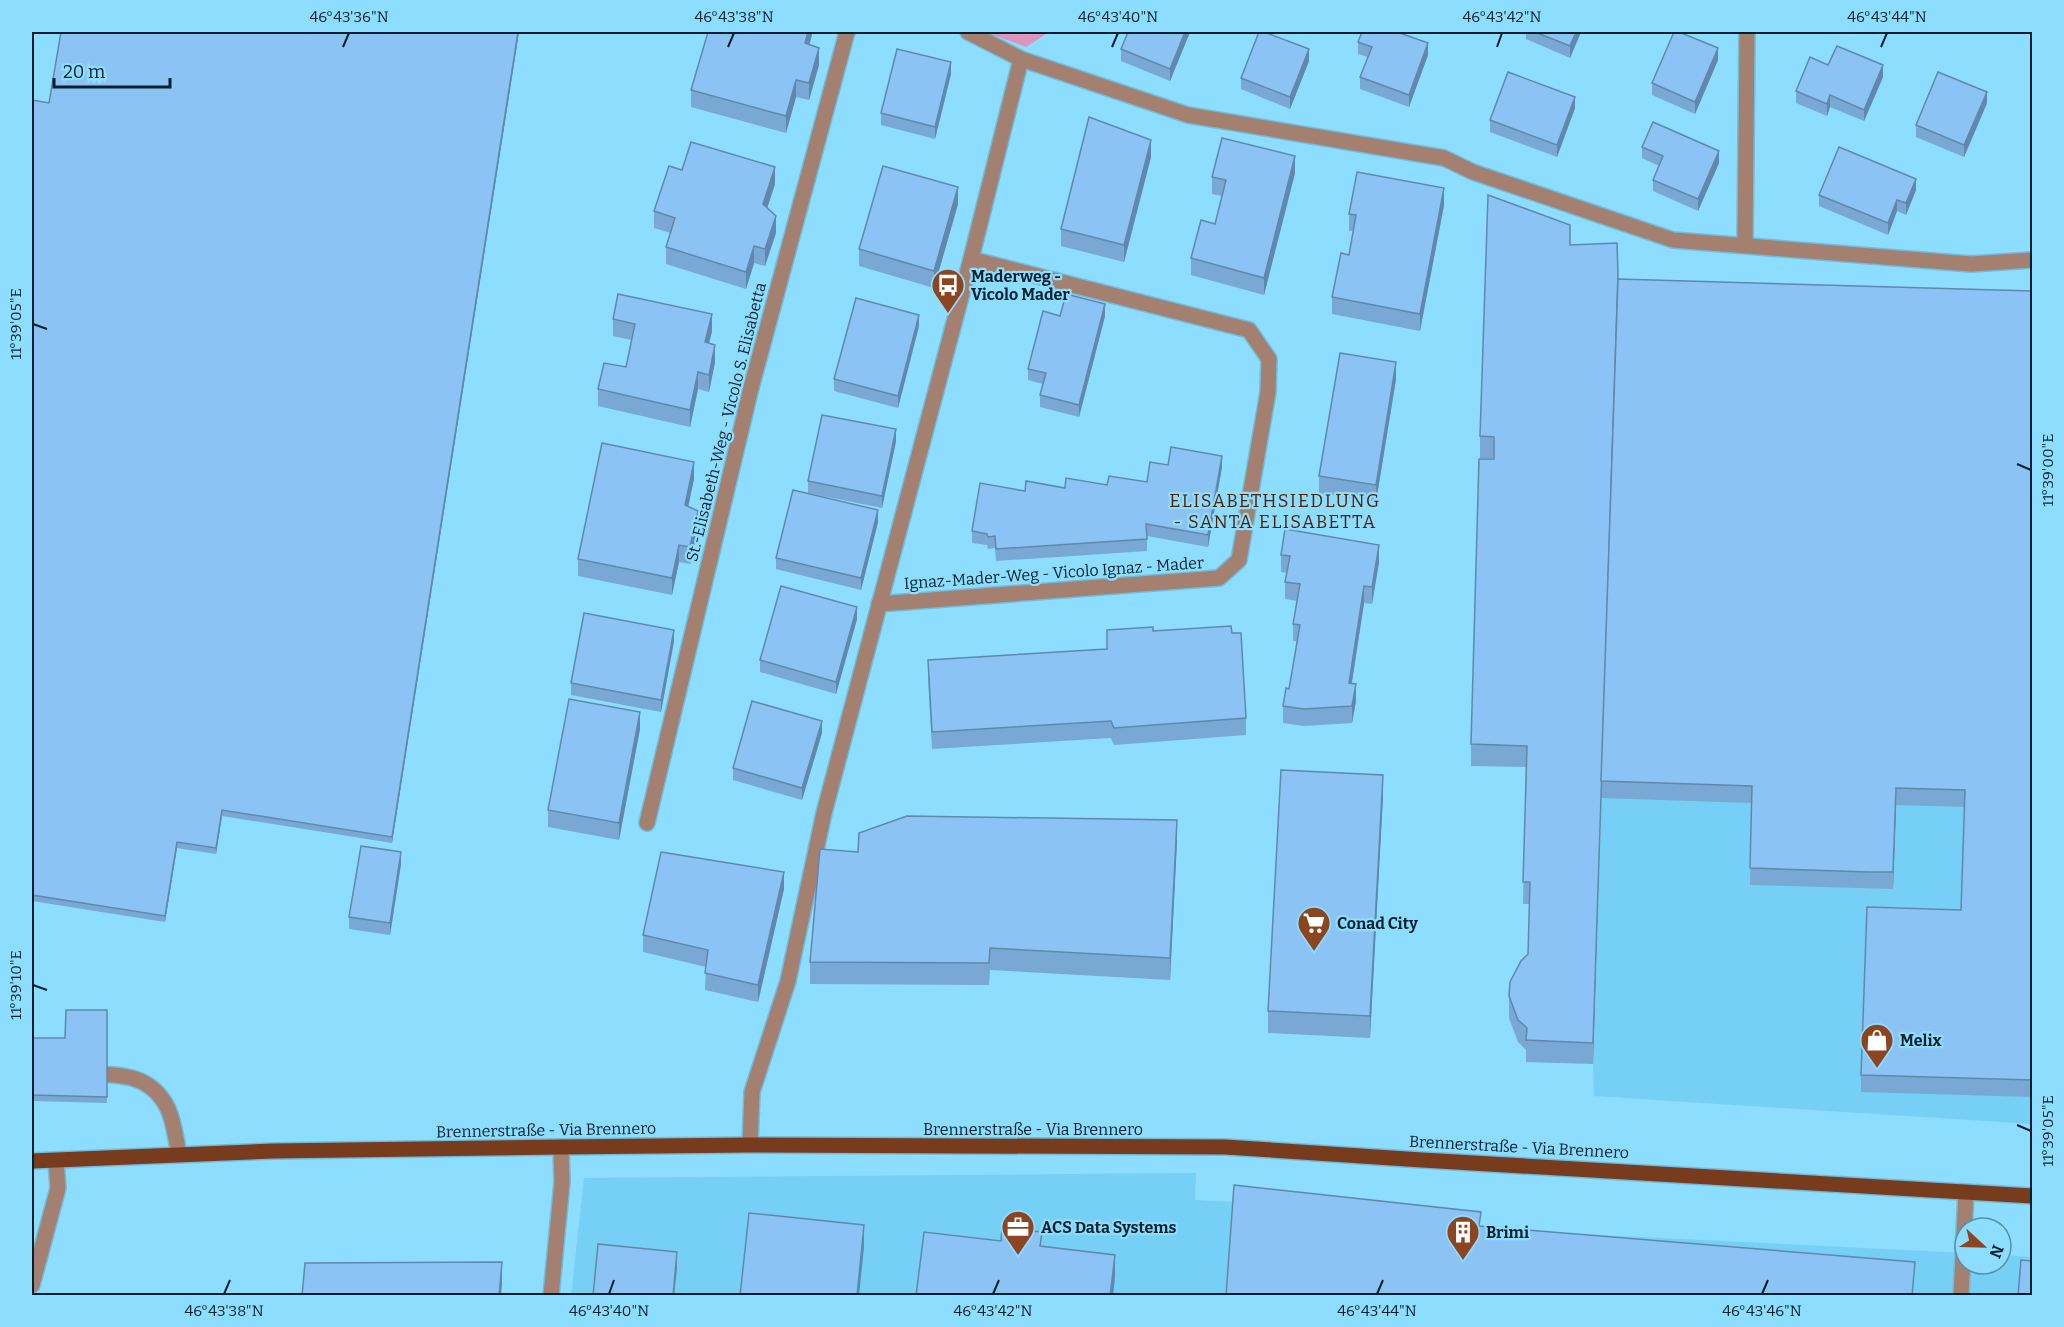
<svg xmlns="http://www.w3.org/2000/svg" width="2064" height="1327" font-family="Bitter,serif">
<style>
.built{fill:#76d0f5}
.green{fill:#dc95bb}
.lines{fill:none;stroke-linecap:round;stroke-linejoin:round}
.minor-casing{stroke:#73bbd9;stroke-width:18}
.major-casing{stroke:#73bbd9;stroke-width:18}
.minor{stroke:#a3806f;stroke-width:15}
.major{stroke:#773c1d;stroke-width:15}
.wall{fill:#78a8d3}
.shaded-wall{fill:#6188ac}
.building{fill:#8bc3f5;stroke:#6188ac;stroke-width:1.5}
.ticks{fill:none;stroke:#00202c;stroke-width:2}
.labels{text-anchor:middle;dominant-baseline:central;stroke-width:4.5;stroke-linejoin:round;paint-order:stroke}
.poi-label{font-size:16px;font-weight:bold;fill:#00202c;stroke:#8cddff;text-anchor:start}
.street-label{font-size:16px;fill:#00202c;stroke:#8cddff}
.neighbourhood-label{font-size:18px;letter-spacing:1.5px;fill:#512106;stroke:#8cddff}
.neatline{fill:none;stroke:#00202c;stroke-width:2}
.ticks-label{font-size:15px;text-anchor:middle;fill:#00202c}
</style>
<rect width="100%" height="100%" fill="#8cddff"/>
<g class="built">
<polygon points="1618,296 2032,308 2032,1124 1594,1096 1593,1064"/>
<polygon points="1196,1173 1195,1200 1234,1202 1481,1229 1965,1253 1965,1264 2001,1264 2001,1255 2032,1257 2032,1296 571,1296 584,1178"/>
</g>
<polygon class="green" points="985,32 1049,32 1026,47"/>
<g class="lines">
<defs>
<g id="minor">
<polyline points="968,32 1021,59 1188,115 1444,158 1473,172 1673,240 1971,264 2032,260"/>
<polyline points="1745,245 1747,32"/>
<polyline points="879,604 1219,578 1239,560 1268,392 1269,359 1249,330 971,259"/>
<polyline points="647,823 751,388 847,32"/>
<path d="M88,1074C121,1074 152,1075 168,1109C174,1122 176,1140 179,1154"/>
<polyline points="750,1145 752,1092 788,981 824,813 971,259 1021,59"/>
<polyline points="32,1285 58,1188 56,1161"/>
<polyline points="551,1296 562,1182 561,1147"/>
<polyline points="1961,1296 1966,1192"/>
</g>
<polyline id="major" points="32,1161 273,1151 561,1147 750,1145 1225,1147 1422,1160 2032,1196"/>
</defs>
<use href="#minor" class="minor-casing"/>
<use href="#major" class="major-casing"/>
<use href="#minor" class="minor"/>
<use href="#major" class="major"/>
</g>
<g class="wall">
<polygon points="61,32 519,32 392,843 222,816 216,854 177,848 165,922 32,901 32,100 49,103"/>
<polygon points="812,32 809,45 819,65 809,100 796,97 786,133 691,107 691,90"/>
<polygon points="1190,32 1170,81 1121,61 1121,49"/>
<polygon points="1526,32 1581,32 1570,58 1526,39"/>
<polygon points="1358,42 1428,55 1409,107 1360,89 1360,77 1368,57 1358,54"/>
<polygon points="1718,60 1695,114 1652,95 1652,83"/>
<polygon points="1309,61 1290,109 1241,89 1241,78"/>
<polygon points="1828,65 1883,77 1864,121 1830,107 1827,116 1796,103 1796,91"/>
<polygon points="951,74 935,139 881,125 881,113"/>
<rect x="2031" y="90" width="1" height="125"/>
<polygon points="1987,103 1964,157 1916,137 1916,125"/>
<polygon points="1575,108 1557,157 1490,132 1490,120"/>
<polygon points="1642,147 1719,163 1698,211 1653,191 1653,180 1659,166 1642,158"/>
<polygon points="1151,157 1124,262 1061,246 1061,229"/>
<polygon points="682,170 775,184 767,208 776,233 765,266 754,263 746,289 666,264 666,247 671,233 654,228 654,211"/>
<polygon points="1295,173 1264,295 1191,275 1191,258 1215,224 1222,196 1212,194 1212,177"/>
<polygon points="1916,190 1906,215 1897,211 1888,235 1819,206 1819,195"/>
<polygon points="958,204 934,288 859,266 859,249"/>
<polygon points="1444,205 1420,331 1332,314 1332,297 1349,255 1353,231 1349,231 1349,214"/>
<polygon points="1570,245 1618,279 2032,291 2032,1097 1861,1092 1861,1075 1961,910 1965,807 1896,805 1893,889 1750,885 1752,803 1601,798 1601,796 1593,1064 1526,1062 1526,1050 1518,1042 1509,1018 1509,996 1528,954 1530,904 1523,904 1526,767 1471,766 1471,744 1494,458 1480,458 1480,436"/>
<polygon points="1105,316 1079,417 1040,407 1040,395 1043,384 1028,380 1028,369"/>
<polygon points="613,319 712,331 709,343 715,362 709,392 698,389 690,427 598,406 598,389 626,367 632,340 613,336"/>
<polygon points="919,326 898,408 834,391 834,379"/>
<polygon points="1396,379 1376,502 1319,493 1319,476"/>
<polygon points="896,441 882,508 808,493 808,481"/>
<polygon points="1222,467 1208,547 1147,536 1147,551 996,561 995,548 988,549 987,545 972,543 972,531 1025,491 1147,482"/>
<polygon points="694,479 688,506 698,528 690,564 679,562 672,595 578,576 578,559"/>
<polygon points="878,522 861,590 776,569 776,558"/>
<polygon points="1281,555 1379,562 1372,604 1364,603 1352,683 1356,701 1352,723 1304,726 1283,723 1283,706 1289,689 1297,641 1293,641 1293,624 1297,601 1285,599 1285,582 1287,573 1281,572"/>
<polygon points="857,619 836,694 760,672 760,660"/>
<polygon points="1107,630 1232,633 1246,718 1246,735 1114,745 1111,738 932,749 928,677 928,660 1107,649"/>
<polygon points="674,641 661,712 571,695 571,683"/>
<polygon points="640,729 619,840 548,827 548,810"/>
<polygon points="822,733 802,800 733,780 733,768"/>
<polygon points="1383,796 1370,1038 1268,1033 1268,1011"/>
<polygon points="1177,841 1170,980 990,970 989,985 810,984 810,962 858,852"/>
<polygon points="401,864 390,935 349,929 349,917"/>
<polygon points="784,889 758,1002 705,990 706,967 643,952 643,935"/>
<polygon points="107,1010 107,1103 32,1101 32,1038 65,1038"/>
</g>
<g class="shaded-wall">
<polygon points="518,32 519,32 392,843 392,837"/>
<polygon points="808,32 812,32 812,35 805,60 805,43"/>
<polygon points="1185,32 1190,32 1170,81 1170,69"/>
<polygon points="1576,32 1581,32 1570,58 1570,46"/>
<polygon points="1428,43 1428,55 1409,107 1409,95"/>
<polygon points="819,48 819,65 809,100 809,83"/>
<polygon points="1718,48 1718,60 1695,114 1695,102"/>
<polygon points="1309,49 1309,61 1290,109 1290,97"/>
<polygon points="951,62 951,74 935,139 935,127"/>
<polygon points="1883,65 1883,77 1864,121 1864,110"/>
<polygon points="796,80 796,97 786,133 786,116"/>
<polygon points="1987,92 1987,103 1964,157 1964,145"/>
<polygon points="1830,95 1830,107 1827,116 1827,104"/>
<polygon points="1575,97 1575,108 1557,157 1557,145"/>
<polygon points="1151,140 1151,157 1124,262 1124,245"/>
<polygon points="1719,151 1719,163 1698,211 1698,199"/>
<polygon points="1295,156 1295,173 1264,295 1264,278"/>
<polygon points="775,167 775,184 763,221 763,204"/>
<polygon points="1916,179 1916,190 1906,215 1906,203"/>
<polygon points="958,187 958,204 934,288 934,271"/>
<polygon points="1444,188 1444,205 1420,331 1420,314"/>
<polygon points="1897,200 1897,211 1888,235 1888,223"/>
<polygon points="776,216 776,233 765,266 765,249"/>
<polygon points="754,246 754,263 746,289 746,272"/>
<polygon points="1618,274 1601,796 1593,1064 1593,1043"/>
<polygon points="1105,304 1105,316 1079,417 1079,405"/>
<polygon points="712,314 712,331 705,359 705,342"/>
<polygon points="919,315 919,326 898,408 898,396"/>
<polygon points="715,345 715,362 709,392 709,375"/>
<polygon points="1396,362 1396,379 1376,502 1376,485"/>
<polygon points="698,372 698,389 690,427 690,410"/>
<polygon points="896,429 896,441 882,508 882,496"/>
<polygon points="1222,456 1222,467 1208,547 1208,535"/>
<polygon points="694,462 694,479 685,522 685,505"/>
<polygon points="878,510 878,522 861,590 861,578"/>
<polygon points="698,511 698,528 690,564 690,547"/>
<polygon points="679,545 679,562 672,595 672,578"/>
<polygon points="1379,545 1379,562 1372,604 1372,587"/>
<polygon points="1364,586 1364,603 1349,700 1349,683"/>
<polygon points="857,607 857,619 836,694 836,682"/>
<polygon points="674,630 674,641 661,712 661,700"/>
<polygon points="1356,684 1356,701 1352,723 1352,706"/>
<polygon points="640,712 640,729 619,840 619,823"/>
<polygon points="822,721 822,733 802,800 802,788"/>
<polygon points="1383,775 1383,796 1370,1038 1370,1016"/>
<polygon points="1896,788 1896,805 1893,889 1893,872"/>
<polygon points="222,810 222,816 216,854 216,848"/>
<polygon points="1177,820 1177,841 1170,980 1170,958"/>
<polygon points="177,842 177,848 165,922 165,916"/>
<polygon points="401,852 401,864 390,935 390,923"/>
<polygon points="784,872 784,889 758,1002 758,985"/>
<polygon points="864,1225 864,1247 859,1296 857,1296"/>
<polygon points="677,1252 677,1269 674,1296 673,1296"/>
<polygon points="1115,1255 1115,1277 1113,1296 1110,1296"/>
<polygon points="502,1262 502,1284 501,1296 499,1296"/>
</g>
<g class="building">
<polygon points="61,32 518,32 392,837 222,810 216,848 177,842 165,916 32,895 32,100 49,103"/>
<polygon points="708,32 808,32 805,43 819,48 809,83 796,80 786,116 691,90"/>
<polygon points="1128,32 1185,32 1170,69 1121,49"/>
<polygon points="1259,32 1264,32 1309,49 1290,97 1241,78"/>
<polygon points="1362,32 1397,32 1428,43 1409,95 1360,77 1372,47 1358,42"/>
<polygon points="1535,32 1576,32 1570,46"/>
<polygon points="1674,32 1679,32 1718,48 1695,102 1652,83"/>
<polygon points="1837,46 1883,65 1864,110 1830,95 1827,104 1796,91 1810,57 1828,65"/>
<polygon points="897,49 951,62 935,127 881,113"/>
<polygon points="1508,72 1575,97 1557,145 1490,120"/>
<polygon points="1938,72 1987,92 1964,145 1916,125"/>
<rect x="2031" y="90" width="1" height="108"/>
<polygon points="1089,117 1151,140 1124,245 1061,229"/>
<polygon points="1653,122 1719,151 1698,199 1653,180 1663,156 1642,147"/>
<polygon points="1222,138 1295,156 1264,278 1191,258 1201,220 1215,224 1226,180 1212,177"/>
<polygon points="691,142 775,167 763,204 776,216 765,249 754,246 746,272 666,247 675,218 654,211 669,166 682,170"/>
<polygon points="1839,147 1916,179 1906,203 1897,200 1888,223 1819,195"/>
<polygon points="883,166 958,187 934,271 859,249"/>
<polygon points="1357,172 1444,188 1420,314 1332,297 1341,253 1349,255 1356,215 1349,214"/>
<polygon points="1488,195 1570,225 1570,245 1617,243 1618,274 1593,1043 1526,1040 1527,1028 1518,1020 1509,996 1510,982 1521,961 1528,954 1530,882 1523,882 1527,746 1471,744 1479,459 1494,459 1494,437 1480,436"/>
<polygon points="1618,279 2032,291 2032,1080 1861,1075 1867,907 1961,910 1965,790 1896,788 1893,872 1868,872 1750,868 1752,786 1601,781"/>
<polygon points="618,294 712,314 705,342 715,345 709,375 698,372 690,410 598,389 604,363 626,367 635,324 613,319"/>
<polygon points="1066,294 1105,304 1079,405 1040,395 1046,373 1028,369 1043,311 1060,316"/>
<polygon points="856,298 919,315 898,396 834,379"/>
<polygon points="1340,353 1396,362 1376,485 1319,476"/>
<polygon points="822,415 896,429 882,496 808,481"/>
<polygon points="602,443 694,462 685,505 698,511 690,547 679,545 672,578 578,559"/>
<polygon points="1171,447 1222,456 1208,535 1146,524 1147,539 996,549 995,536 988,537 987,534 972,531 980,483 1025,491 1026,481 1065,488 1066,478 1107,485 1109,476 1147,482 1150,462 1168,465"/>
<polygon points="793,490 878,510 861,578 776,558"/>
<polygon points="1285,529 1379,545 1372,587 1364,586 1349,683 1356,684 1352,706 1304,709 1283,706 1286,688 1289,689 1300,625 1293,624 1300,584 1285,582 1290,556 1281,555"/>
<polygon points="781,586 857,607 836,682 760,660"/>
<polygon points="584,613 674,630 661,700 571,683"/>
<polygon points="1231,626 1232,633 1241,633 1246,718 1114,728 1111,721 932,732 928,660 1107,649 1107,630 1153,627 1153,631"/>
<polygon points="569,699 640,712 619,823 548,810"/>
<polygon points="752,701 822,721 802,788 733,768"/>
<polygon points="1281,770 1383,775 1370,1016 1268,1011"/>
<polygon points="907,816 1177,820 1170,958 990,948 989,963 810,962 820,849 858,852 859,833"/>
<polygon points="361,846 401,852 390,923 349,917"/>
<polygon points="661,852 784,872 758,985 705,973 708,950 643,935"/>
<polygon points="66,1010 107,1010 107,1097 32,1095 32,1038 65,1038"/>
<polygon points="1234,1185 1481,1212 1479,1226 1915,1262 1912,1296 1226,1296"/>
<polygon points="749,1213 864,1225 857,1296 740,1296"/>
<polygon points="1002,1228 1042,1232 1040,1246 1115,1255 1110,1296 916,1296 924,1232 1001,1241"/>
<polygon points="598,1244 677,1252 673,1296 593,1296"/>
<polygon points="2021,1260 2032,1261 2032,1296 2018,1296"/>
<polygon points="502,1262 499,1296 302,1296 305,1263"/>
</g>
<path class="ticks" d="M343,47L349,33M728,47L734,33M1112,47L1118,33M1497,47L1502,33M1881,47L1887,33M33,324L47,329M2017,464L2031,470M33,985L47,990M2017,1125L2031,1131M224,1294L230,1280M609,1294L614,1280M993,1294L999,1280M1377,1294L1383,1280M1762,1294L1768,1280"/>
<defs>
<symbol id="bus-pin" viewBox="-11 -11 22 30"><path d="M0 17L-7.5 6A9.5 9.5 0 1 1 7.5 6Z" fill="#8c4520" stroke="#8cddff"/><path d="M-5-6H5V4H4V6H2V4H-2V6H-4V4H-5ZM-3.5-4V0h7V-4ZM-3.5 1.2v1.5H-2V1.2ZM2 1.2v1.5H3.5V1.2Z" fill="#fff"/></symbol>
<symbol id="supermarket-pin" viewBox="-11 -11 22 30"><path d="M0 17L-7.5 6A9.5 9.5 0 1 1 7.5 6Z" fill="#8c4520" stroke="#8cddff"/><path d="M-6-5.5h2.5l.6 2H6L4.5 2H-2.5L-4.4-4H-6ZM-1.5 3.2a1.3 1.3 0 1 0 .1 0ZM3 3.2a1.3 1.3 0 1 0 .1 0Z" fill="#fff"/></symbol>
<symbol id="shop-pin" viewBox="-11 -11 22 30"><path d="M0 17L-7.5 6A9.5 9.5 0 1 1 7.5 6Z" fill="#8c4520" stroke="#8cddff"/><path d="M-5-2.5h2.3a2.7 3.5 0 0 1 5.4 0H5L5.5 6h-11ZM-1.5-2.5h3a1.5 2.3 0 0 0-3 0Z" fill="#fff"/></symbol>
<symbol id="office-pin" viewBox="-11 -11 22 30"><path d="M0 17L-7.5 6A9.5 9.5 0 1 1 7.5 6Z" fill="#8c4520" stroke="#8cddff"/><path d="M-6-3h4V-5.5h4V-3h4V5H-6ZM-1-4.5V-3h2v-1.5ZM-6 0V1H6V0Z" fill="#fff"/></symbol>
<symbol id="building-pin" viewBox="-11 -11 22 30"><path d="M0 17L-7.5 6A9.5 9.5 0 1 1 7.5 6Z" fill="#8c4520" stroke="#8cddff"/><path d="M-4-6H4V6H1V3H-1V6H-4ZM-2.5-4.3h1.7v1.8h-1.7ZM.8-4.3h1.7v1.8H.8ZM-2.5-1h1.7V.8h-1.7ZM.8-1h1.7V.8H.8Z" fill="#fff"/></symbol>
</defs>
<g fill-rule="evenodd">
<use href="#bus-pin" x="929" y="266" width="38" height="52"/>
<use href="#supermarket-pin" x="1295" y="904" width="38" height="52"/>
<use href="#shop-pin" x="1858" y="1021" width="38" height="52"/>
<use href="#office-pin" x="999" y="1208" width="38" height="52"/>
<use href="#building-pin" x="1444" y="1213" width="38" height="52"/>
</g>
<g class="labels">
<g class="poi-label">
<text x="971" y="276">Maderweg -<tspan x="971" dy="18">Vicolo Mader</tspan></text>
<text x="1337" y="923">Conad City</text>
<text x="1900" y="1040">Melix</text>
<text x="1041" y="1227">ACS Data Systems</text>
<text x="1486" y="1232">Brimi</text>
</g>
<g class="street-label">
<text transform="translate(726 422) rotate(-76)">St.-Elisabeth-Weg - Vicolo S. Elisabetta</text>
<text transform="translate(1054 573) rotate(-4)">Ignaz-Mader-Weg - Vicolo Ignaz - Mader</text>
<text x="1033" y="1129">Brennerstraße - Via Brennero</text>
<text transform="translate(546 1130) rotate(-1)">Brennerstraße - Via Brennero</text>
<text transform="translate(1519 1147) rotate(3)">Brennerstraße - Via Brennero</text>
</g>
<g class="neighbourhood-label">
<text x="1275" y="501">ELISABETHSIEDLUNG<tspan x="1275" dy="21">- SANTA ELISABETTA</tspan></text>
</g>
</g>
<rect width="2064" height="1327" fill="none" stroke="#8cddff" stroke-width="66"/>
<g transform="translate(1983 1246) rotate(112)"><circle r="28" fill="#8cddff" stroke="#5491ab" stroke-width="1.5"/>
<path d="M0-4.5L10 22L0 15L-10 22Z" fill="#8c4520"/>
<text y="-9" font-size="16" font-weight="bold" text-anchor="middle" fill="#00202c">N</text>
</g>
<path d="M54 78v9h116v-9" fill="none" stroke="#00202c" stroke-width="3"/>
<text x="63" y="78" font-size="18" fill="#00202c" stroke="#8cddff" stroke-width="4.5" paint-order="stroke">20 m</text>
<rect x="33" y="33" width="1998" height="1261" class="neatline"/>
<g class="ticks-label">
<text x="349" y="22">46°43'36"N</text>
<text x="734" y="22">46°43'38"N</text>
<text x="1118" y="22">46°43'40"N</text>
<text x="1502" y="22">46°43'42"N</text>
<text x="1887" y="22">46°43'44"N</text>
<text transform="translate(16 324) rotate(-90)" y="5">11°39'05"E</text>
<text transform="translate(2048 470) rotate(-90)" y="5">11°39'00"E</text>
<text transform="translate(16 985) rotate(-90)" y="5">11°39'10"E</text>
<text transform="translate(2048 1131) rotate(-90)" y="5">11°39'05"E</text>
<text x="224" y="1316">46°43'38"N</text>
<text x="609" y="1316">46°43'40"N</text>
<text x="993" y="1316">46°43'42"N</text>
<text x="1377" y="1316">46°43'44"N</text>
<text x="1762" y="1316">46°43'46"N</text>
</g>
</svg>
